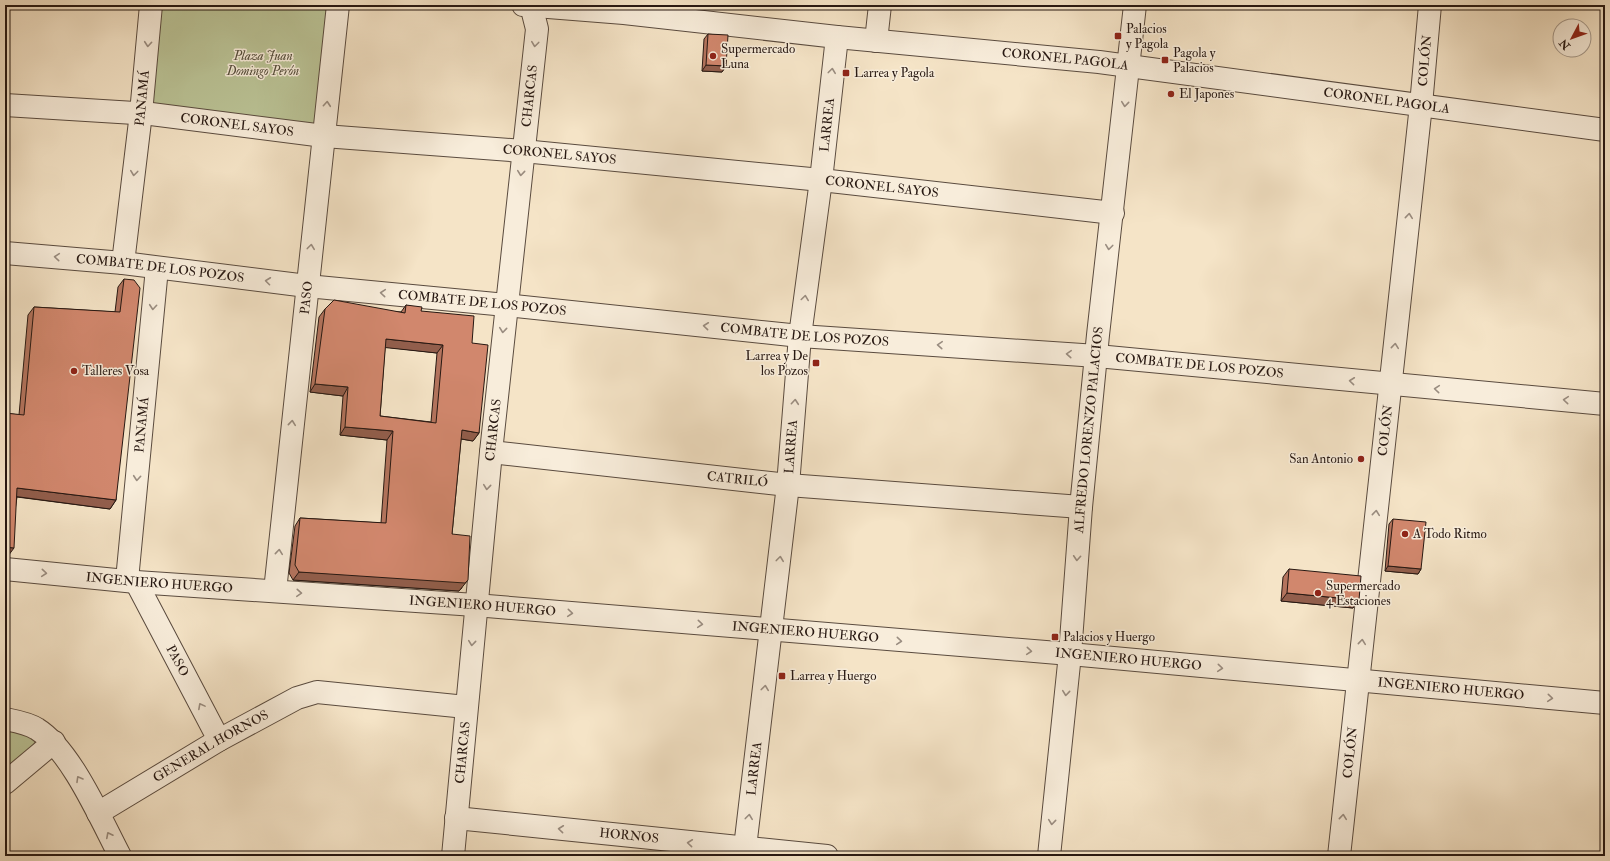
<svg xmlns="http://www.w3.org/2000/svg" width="1610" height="861" font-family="'IM FELL Double Pica',serif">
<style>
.green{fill:#bbc497;stroke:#716e54}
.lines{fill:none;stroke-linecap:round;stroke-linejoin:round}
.minor-casing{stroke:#5a4b3f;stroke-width:24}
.minor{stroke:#f8eddb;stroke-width:22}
.wall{fill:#b4745e;stroke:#271812;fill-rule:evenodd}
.shaded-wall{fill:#925e4c;stroke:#271812}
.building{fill:#d1876d;stroke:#271812;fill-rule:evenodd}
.oneway{stroke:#9a8d81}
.poi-dot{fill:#8f2418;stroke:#f8eddb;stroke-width:1.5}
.labels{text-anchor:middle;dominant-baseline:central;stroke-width:3;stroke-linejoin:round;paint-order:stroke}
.poi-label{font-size:13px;fill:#271812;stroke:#f8eddb;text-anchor:start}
.park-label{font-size:13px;font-style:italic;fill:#534c3a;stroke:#f8eddb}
.street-label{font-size:13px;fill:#271812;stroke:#f8eddb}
</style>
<rect width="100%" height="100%" fill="#f5e4c7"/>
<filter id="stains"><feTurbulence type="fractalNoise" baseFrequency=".005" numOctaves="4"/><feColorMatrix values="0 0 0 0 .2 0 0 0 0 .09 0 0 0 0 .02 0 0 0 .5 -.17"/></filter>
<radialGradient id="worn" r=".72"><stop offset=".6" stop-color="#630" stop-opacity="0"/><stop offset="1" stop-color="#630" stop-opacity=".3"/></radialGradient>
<g class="green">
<polygon points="154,5 329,5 318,119 313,126 153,110"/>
<polygon points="5,725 32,737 35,742 30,751 5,771"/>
</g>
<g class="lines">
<defs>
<g id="minor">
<path id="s1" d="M523,5L624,13L837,37L1099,62L1605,130"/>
<polyline points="876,41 880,5"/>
<path id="s2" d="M5,105L151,114L324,136L523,151L821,180L1113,213"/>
<path id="s3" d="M5,253L123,263L307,286L506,305L800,336L1097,356L1605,404"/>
<path id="s4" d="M123,263L141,113L151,5"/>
<path id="s5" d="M491,452L788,485L1081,507"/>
<path id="s6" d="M5,569L136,582L475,605L1070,654L1605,703"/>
<path id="s7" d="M127,580L157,268"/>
<path id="s8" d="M136,582L219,740"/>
<path id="s9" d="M275,591L338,5"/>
<path d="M5,719C15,721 28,723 37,729C71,750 101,820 120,856"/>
<polyline points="5,783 54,742"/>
<path id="s10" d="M98,813L219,740L297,698L317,692L466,707"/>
<path id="s11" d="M456,818L827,856"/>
<path id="s12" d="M453,856L491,452L537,29L531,5"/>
<path id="s13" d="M744,856L788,485L800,336L821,180L837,37"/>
<path id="s14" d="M1049,856L1070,654L1081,507L1098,335L1135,5"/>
<path id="s15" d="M1339,856L1421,105L1430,5"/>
</g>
</defs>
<use href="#minor" class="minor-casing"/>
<use href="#minor" class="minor"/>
</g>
<g class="wall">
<polygon points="708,34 726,66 722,72 702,71 704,39"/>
<polygon points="124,279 116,500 110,509 17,497 8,556 5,556 5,413 19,415 28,315 34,307 115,312 118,287"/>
<path d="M406,305L421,311L472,343L479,433L473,441L461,439L452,534L462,588L459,591L293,580L289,573L295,526L300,518L381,523L387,440L340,435L343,396L310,392L319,317L325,309L401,312ZM385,347L437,353L431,422L380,416Z"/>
<polygon points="1393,519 1421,569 1418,574 1385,571 1389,524"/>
<polygon points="1289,569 1359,600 1353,608 1281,601 1283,577"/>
</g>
<g class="shaded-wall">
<polygon points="706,65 726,66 722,72 702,71"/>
<polygon points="386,339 443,345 437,353 380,347"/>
<polygon points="315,384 348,387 343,396 310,392"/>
<polygon points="345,427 393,431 387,440 340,435"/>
<polygon points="462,430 479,433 473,441 456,438"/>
<polygon points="17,488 116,500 110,509 12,496"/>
<polygon points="5,547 14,548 8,556 5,556"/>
<polygon points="1388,566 1421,569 1418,574 1385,571"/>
<polygon points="299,572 468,580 459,591 293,580"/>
<polygon points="1287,593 1359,600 1353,608 1281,601"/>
</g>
<g class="building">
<polygon points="708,34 728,35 726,66 706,65"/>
<polygon points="124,279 134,280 140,288 116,500 17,488 14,548 5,547 5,413 24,415 34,307 120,312"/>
<path d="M334,300L405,313L406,305L422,307L421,311L474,316L472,343L488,345L479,433L462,430L452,534L470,536L468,580L465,583L299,572L295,565L300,518L386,523L393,431L345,427L348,387L315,384L325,309ZM386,339L443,345L436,423L380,416Z"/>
<polygon points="1393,519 1426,522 1421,569 1388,566"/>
<polygon points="1289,569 1361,576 1359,600 1287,593"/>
</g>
<defs><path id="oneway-chevron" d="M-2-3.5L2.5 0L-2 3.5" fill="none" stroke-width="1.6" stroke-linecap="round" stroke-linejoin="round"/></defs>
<g class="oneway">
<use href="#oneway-chevron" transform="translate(148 44) rotate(95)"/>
<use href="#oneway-chevron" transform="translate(535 44) rotate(97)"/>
<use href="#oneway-chevron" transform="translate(832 71) rotate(-83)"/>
<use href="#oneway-chevron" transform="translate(327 104) rotate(-85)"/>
<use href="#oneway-chevron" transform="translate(1125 104) rotate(96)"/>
<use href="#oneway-chevron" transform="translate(134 173) rotate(97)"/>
<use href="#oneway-chevron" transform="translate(521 173) rotate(96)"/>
<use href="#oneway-chevron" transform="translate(1409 216) rotate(-84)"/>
<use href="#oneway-chevron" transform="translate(311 247) rotate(-83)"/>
<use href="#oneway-chevron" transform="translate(1109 247) rotate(97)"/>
<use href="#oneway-chevron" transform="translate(57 257) rotate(-175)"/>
<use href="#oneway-chevron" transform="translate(268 281) rotate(-173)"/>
<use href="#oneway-chevron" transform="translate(383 293) rotate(-175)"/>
<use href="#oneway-chevron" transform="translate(805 298) rotate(-82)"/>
<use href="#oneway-chevron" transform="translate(153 307) rotate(95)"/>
<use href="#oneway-chevron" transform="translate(706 326) rotate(-174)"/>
<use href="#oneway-chevron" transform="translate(503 330) rotate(96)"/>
<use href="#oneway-chevron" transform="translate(940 345) rotate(-176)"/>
<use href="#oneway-chevron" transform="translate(1395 346) rotate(-84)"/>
<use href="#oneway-chevron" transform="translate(1069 354) rotate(-176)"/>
<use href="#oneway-chevron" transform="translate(1352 381) rotate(-174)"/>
<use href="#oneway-chevron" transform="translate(1437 389) rotate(-175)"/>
<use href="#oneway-chevron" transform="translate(1566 400) rotate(-175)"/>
<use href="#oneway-chevron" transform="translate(795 402) rotate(-85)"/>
<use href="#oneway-chevron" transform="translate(292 423) rotate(-84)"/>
<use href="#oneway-chevron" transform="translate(137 478) rotate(95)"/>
<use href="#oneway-chevron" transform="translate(487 487) rotate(96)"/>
<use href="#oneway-chevron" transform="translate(1376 513) rotate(-84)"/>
<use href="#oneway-chevron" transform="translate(279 552) rotate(-84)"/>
<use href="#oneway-chevron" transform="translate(1077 558) rotate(94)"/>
<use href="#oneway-chevron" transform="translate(780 559) rotate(-83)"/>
<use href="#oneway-chevron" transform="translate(44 573) rotate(5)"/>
<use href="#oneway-chevron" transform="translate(299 593) rotate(4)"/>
<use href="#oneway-chevron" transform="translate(570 613) rotate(5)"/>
<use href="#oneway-chevron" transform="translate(700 624) rotate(5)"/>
<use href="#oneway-chevron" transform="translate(899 641) rotate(5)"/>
<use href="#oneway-chevron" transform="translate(1362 642) rotate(-84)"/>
<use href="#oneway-chevron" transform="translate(472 643) rotate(96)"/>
<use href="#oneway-chevron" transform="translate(1029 651) rotate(5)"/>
<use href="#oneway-chevron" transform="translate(1220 668) rotate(5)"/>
<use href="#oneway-chevron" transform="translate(765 688) rotate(-83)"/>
<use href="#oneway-chevron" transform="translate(1066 693) rotate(96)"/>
<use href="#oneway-chevron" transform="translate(1550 698) rotate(5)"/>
<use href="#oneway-chevron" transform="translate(201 706) rotate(-118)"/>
<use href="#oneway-chevron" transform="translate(79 779) rotate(-120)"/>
<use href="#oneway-chevron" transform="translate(749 817) rotate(-83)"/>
<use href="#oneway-chevron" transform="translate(1343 817) rotate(-84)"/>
<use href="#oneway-chevron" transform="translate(1052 822) rotate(96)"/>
<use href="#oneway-chevron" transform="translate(561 829) rotate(-174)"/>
<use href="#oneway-chevron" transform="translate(109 835) rotate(-117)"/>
<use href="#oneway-chevron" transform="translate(690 843) rotate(-174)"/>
</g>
<g class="poi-dot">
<rect x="1114" y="32" width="8" height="8" rx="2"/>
<circle cx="713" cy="56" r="4"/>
<rect x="1161" y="56" width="8" height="8" rx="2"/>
<rect x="842" y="69" width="8" height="8" rx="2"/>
<circle cx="1171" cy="94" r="4"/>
<rect x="812" y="359" width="8" height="8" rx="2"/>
<circle cx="74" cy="371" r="4"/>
<circle cx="1361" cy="459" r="4"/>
<circle cx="1405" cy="534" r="4"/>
<circle cx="1318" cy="593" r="4"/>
<rect x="1051" y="633" width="8" height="8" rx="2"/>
<rect x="778" y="672" width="8" height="8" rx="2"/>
</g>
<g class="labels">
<g class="poi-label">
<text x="1126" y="29">Palacios<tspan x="1126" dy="15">y Pagola</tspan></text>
<text x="721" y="49">Supermercado<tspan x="721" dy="15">Luna</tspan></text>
<text x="1173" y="53">Pagola y<tspan x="1173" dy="15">Palacios</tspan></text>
<text x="854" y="73">Larrea y Pagola</text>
<text x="1179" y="94">El Japones</text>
<text x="808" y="356" text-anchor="end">Larrea y De<tspan x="808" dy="15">los Pozos</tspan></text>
<text x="82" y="371">Talleres Vosa</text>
<text x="1353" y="459" text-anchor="end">San Antonio</text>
<text x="1413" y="534">A Todo Ritmo</text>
<text x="1326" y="586">Supermercado<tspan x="1326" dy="15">4 Estaciones</tspan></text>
<text x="1063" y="637">Palacios y Huergo</text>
<text x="790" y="676">Larrea y Huergo</text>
</g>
<g class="park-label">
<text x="263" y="56">Plaza Juan<tspan x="263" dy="15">Domingo Perón</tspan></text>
</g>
<g class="street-label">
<text stroke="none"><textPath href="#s1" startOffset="545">CORONEL PAGOLA</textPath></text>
<text stroke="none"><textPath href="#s15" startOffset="800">COLÓN</textPath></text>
<text stroke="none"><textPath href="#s12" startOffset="764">CHARCAS</textPath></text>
<text stroke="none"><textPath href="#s4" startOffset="166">PANAMÁ</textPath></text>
<text stroke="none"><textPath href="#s1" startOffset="869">CORONEL PAGOLA</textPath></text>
<text stroke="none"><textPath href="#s2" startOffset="233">CORONEL SAYOS</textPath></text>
<text stroke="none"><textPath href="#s13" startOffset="736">LARREA</textPath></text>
<text stroke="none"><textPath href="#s2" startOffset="557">CORONEL SAYOS</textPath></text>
<text stroke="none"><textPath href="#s2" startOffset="881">CORONEL SAYOS</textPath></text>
<text stroke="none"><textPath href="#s3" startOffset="156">COMBATE DE LOS POZOS</textPath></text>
<text stroke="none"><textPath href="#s9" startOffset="295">PASO</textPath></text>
<text stroke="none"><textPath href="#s3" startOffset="480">COMBATE DE LOS POZOS</textPath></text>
<text stroke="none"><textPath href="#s3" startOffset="804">COMBATE DE LOS POZOS</textPath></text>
<text stroke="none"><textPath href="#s3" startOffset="1200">COMBATE DE LOS POZOS</textPath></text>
<text stroke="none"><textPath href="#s7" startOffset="156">PANAMÁ</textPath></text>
<text stroke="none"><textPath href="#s12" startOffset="428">CHARCAS</textPath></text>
<text stroke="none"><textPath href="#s14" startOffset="428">ALFREDO LORENZO PALACIOS</textPath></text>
<text stroke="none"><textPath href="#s15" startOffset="428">COLÓN</textPath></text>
<text stroke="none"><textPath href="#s13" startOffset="412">LARREA</textPath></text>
<text stroke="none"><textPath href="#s5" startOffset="248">CATRILÓ</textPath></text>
<text stroke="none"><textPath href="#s6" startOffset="155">INGENIERO HUERGO</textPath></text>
<text stroke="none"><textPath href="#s6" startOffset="479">INGENIERO HUERGO</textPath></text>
<text stroke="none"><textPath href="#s6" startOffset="803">INGENIERO HUERGO</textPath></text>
<text stroke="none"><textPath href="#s6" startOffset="1127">INGENIERO HUERGO</textPath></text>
<text stroke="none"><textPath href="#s8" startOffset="89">PASO</textPath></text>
<text stroke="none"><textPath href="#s6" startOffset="1451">INGENIERO HUERGO</textPath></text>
<text stroke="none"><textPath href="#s10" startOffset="131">GENERAL HORNOS</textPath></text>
<text stroke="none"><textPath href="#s12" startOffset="104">CHARCAS</textPath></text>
<text stroke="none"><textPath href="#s15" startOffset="104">COLÓN</textPath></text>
<text stroke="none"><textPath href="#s13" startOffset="88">LARREA</textPath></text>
<text stroke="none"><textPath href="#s11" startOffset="174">HORNOS</textPath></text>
</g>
</g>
<rect width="1610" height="861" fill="none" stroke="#f5e4c7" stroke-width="20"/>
<rect x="6" y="6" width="1598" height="849" fill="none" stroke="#271812" stroke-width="2"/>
<rect x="10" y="10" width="1590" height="841" fill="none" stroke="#271812"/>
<g transform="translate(1572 38) rotate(229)"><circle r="19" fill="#f8eddb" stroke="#a4988b"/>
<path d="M0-3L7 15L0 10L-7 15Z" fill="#8f2418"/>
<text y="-6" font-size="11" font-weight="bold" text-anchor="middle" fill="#271812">N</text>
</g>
<rect width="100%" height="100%" filter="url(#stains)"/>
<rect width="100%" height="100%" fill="url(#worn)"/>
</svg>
